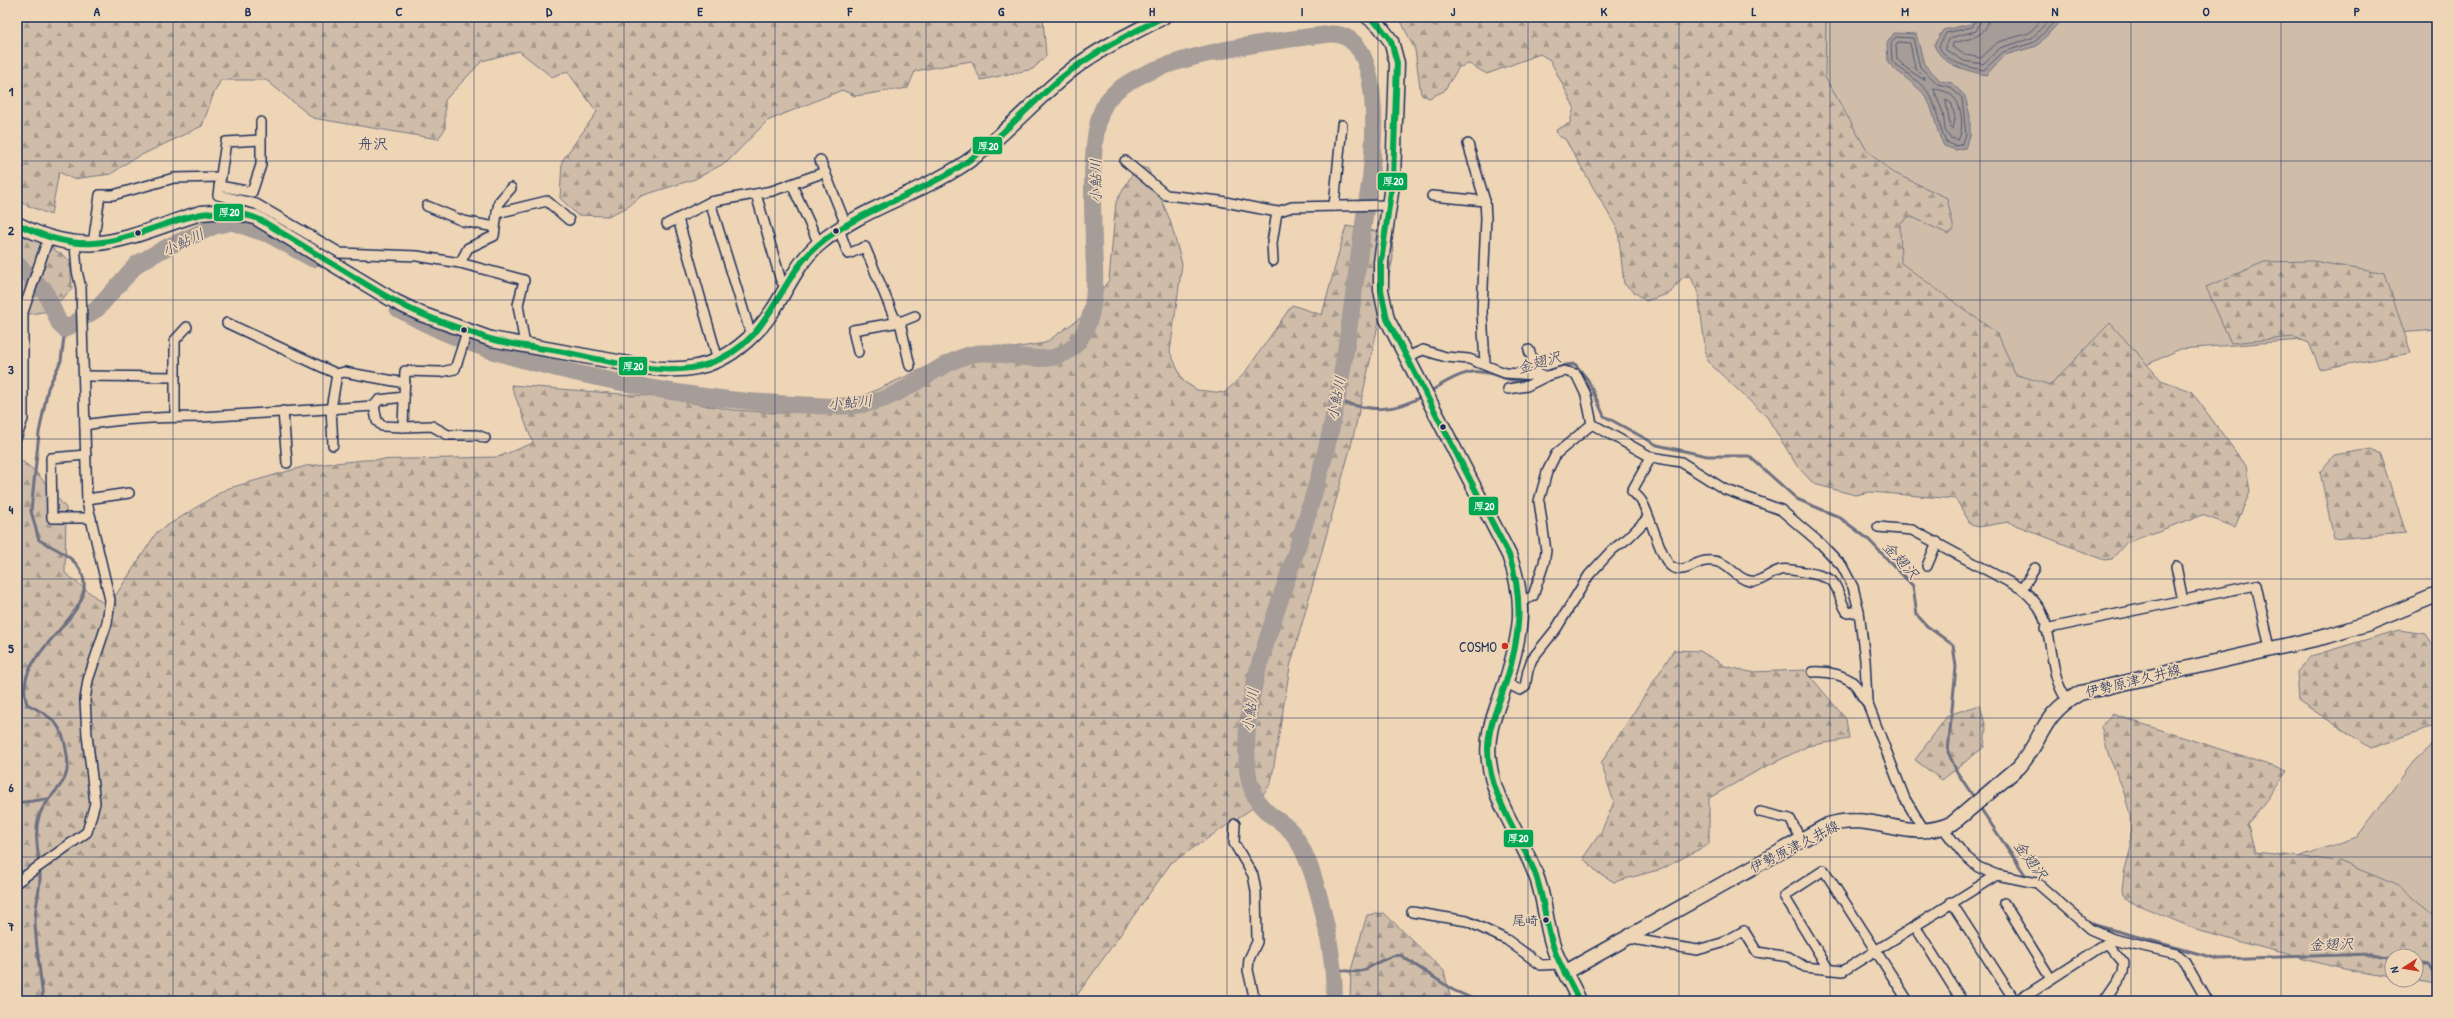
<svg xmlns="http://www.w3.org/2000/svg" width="2454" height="1018" font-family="'Patrick Hand','Klee One',sans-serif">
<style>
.green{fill:#cfbda9;stroke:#757684}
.forest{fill:url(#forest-firs);stroke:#757684}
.water{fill:#a69c98;stroke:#6e7081}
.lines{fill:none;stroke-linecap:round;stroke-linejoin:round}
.shore{stroke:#535b75;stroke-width:1}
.stream{stroke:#6e7081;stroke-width:3}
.river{stroke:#a69c98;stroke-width:17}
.street-casing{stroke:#1b2f5e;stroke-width:12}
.primary-casing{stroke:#1b2f5e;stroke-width:17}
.street{stroke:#eed5b6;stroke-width:9}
.primary{stroke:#eed5b6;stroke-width:14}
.bus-1-casing{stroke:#eed5b6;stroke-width:9}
.bus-1{stroke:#00a651;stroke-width:6}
.grid{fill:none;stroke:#1b2f5e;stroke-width:1;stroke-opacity:0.55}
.bus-dot{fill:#1b2f5e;stroke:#eed5b6;stroke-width:1.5}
.poi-dot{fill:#c8321e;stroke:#eed5b6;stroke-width:1.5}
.labels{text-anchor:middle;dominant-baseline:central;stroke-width:3.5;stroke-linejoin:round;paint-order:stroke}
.bus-label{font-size:13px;fill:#1b2f5e;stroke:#eed5b6;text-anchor:end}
.poi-label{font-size:14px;fill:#1b2f5e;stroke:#eed5b6;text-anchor:end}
.street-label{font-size:14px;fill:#1b2f5e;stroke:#eed5b6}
.neighbourhood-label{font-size:15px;fill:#1b2f5e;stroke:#eed5b6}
.water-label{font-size:15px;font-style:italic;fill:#37456a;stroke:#eed5b6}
.line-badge{stroke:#eed5b6;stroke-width:1.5}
.badge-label{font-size:11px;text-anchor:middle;font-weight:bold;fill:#fff}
.neatline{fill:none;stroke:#1b2f5e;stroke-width:1.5}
.grid-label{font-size:13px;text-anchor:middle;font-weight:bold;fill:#1b2f5e}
</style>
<defs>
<pattern id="forest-firs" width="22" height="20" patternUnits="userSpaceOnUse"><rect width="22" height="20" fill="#cfbda9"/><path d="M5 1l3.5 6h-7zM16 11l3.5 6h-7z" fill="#a79a8d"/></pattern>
</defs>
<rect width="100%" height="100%" fill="#eed5b6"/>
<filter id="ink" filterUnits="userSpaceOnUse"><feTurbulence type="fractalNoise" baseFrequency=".025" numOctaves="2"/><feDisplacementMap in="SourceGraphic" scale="8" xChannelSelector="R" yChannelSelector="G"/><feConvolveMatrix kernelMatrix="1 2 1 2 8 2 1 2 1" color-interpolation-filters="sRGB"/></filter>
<g filter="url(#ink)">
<g class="green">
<polygon points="1763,17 2437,17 2437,330 2180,349 2032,419 1813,321"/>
<polygon points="2437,740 2437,964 2257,871 2357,837 2414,761"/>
</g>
<g class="forest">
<polygon points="17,17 1048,17 1043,19 1046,56 1033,69 981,80 971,61 915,71 908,88 855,96 842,90 767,121 727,162 695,179 641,196 628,207 608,216 577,215 560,198 562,161 597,112 567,71 552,77 519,51 482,61 445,100 445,129 438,139 313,118 266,80 221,80 214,93 202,126 131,160 111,174 73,179 59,172 51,215 17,201"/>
<polygon points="1399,17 1826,17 1825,77 1866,149 1890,171 1947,198 1954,230 1948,234 1910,216 1900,223 1901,263 1998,334 2015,374 2050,385 2110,323 2161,380 2191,391 2246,466 2250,492 2235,527 2202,515 2126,543 2112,559 2104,560 2008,522 1979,527 1971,525 1956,499 1870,492 1855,495 1814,484 1797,466 1767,417 1707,361 1698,293 1691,277 1683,277 1670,293 1646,301 1624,284 1618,230 1565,139 1558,136 1556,130 1570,123 1574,107 1550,60 1540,54 1487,74 1469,64 1459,67 1444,91 1429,98 1421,94 1415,50"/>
<polygon points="1137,166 1148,169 1170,220 1182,264 1170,352 1183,381 1197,390 1224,393 1244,374 1292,305 1322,315 1346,226 1392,234 1393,258 1352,442 1290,667 1271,783 1254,807 1171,863 1073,1001 17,1001 17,457 36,472 66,508 65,573 108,607 157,532 226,489 306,466 364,460 498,457 533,443 511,385 658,397 733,410 779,413 830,411 944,359 1045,343 1083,316 1109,280 1116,202"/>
<polygon points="17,225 70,260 72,289 49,311 17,316"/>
<polygon points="2313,261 2385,274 2411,353 2320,369 2309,343 2294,337 2231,343 2206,287 2264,262"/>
<polygon points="2371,449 2380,454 2406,533 2334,539 2320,472 2334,455"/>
<polygon points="2399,630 2426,634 2437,651 2437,725 2371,748 2299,701 2297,672 2311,656"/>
<polygon points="1674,650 1700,651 1725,666 1750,672 1805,670 1846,719 1849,739 1808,746 1759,770 1709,798 1709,844 1662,869 1614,882 1597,872 1583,858 1601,832 1614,802 1601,763"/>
<polygon points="1980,705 1986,728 1984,747 1942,780 1915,760 1948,715"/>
<polygon points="2112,714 2287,771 2248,825 2255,852 2339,861 2399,886 2437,917 2437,984 2414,980 2416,956 2392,956 2392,977 2338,968 2200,931 2124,899 2122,890 2124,873 2131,847 2130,815 2123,789 2108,754 2101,726"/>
<polygon points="1384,913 1444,971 1451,1001 1350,1001 1351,970 1367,915"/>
</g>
<g class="water">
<path d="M1974,17H2064L2037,46L2005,55L1986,75C1965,70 1943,66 1934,45L1943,30L1971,24Z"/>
<path d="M1894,33L1916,34L1924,64L1941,81L1952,83L1965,96L1970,116V136L1965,148L1956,150L1944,146C1935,130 1934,105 1923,93C1913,82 1898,74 1888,62L1887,43Z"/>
</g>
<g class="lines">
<g class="shore">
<path d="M1978,17L1972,27L1946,33L1939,46C1945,63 1968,67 1984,70L2003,52L2035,42L2059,17"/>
<polyline points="1983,17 1976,31 1949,38 1945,46 1946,50 1964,61 1983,64 2000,48 2032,38 2052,17"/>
<path d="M1989,17C1988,37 1969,39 1953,43L1952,47L1966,55L1981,58L1998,42L2029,33L2044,17"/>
<path d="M1896,37L1913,38L1920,67L1938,84L1950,87L1962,98L1966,135L1962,144L1956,146L1946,142C1938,126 1938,107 1928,92C1920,81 1902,71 1892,61L1891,44Z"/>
<polygon points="1899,42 1910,43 1915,68 1924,77 1924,80 1906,68 1897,59 1896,46"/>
<path d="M1934,89C1942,90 1950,92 1956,100C1962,108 1964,132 1958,140L1950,138L1945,130L1943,113Z"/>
<polygon points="1946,100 1952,104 1955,118 1953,129 1951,128"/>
</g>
<g class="stream">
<polyline points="1549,371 1566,365 1575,364 1588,380 1604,416 1657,445 1707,456 1749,456 1797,499 1839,517 1868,539 1913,586 1917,615 1927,626 1953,645 1956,667 1948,752 1957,772 1975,799"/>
<path d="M1429,392C1443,384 1463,370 1480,372C1501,373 1506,385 1528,378"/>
<path d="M1337,401C1368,410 1392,414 1422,396"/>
<polyline points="17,803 47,799"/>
<polyline points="1979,806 2028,879"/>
<polyline points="2031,884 2041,891"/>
<polyline points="2083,918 2095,925 2218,959 2371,954 2392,958"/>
<polyline points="2416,962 2428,964 2437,980"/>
<path d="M1333,968C1369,977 1361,968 1390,957C1393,955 1399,956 1400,955L1453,990L1478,1001"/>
<path d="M43,1001C41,975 36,948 35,922C35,906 40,891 40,877C40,857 33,836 39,816C48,790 72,788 67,755C63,724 53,717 27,704C8,649 108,615 79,568C71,555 52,547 39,540L31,511L39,433L48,388L61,361L65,329"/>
</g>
<g class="river">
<polyline points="17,264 45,291 60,325 65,329 97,309 137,264 169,246 215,226 232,222 270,235 313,259"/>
<path d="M398,309C462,346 518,360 590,376C655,390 719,401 786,404C814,405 842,409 870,403C908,395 935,363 973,354C1005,347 1050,374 1076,344C1095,323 1096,284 1094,257C1093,220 1088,140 1103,108C1126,57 1278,40 1331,34C1385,33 1374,147 1370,182C1355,271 1348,362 1326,450C1313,502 1296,552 1279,603C1262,654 1244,703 1247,758C1247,775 1251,797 1265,810C1274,819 1287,824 1294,835C1318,869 1336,959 1334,1001"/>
</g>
<defs>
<g id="street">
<polyline points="260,140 226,142 218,195 256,204 340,253 417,256 460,263 524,280 518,305 525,345"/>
<polyline points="1468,144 1485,201 1486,218 1482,311 1485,364"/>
<polyline points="820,160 846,225"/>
<polyline points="1125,161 1166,195 1220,201 1277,212 1292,207 1390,205"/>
<polyline points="792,185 819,244"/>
<polyline points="219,186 252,192 261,165 261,122"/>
<polyline points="756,194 781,281 787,286"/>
<polyline points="1432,196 1485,201"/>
<polyline points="710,202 751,335"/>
<polyline points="427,206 463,221 495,227"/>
<polyline points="1334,206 1342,125"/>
<polyline points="497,213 499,202 511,188"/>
<polyline points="678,219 718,360"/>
<polyline points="667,224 710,202 772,191 825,172"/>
<polyline points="839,229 848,254 865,247 894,317 900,322 910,366"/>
<polyline points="93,244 100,195 113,195 174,178 221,177"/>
<polyline points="1273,261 1272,243 1277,212"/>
<polyline points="460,263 468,248 494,236 497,213 547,201 569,220"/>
<polyline points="227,323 337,374 331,409 333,445"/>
<polyline points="467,332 455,369 441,372 405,371 403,427 432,426 448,435 477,435 485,438"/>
<polyline points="1529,350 1537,374"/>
<polyline points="858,352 853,330 900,322 915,316"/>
<polyline points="1407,357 1423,350 1446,357 1469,359 1505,373 1547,376 1564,371 1576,374 1586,395 1592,424 1651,457 1681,462 1724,489 1781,510 1821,544 1842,566 1853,587 1859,611 1865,660 1867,702 1905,799 1921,825 1922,832"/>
<polyline points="337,374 344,372 405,383"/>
<polyline points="84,376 174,377"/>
<polyline points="1508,389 1527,386 1547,376"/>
<polyline points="374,406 377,421 382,426 403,427"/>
<polyline points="283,411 287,463"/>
<polyline points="175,416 175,340 187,327"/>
<path d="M85,425C124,418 162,417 201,417L374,406L379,400L404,397"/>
<polyline points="17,436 23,419 23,312 48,239"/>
<polyline points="86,455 51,458 52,518 91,518"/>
<path d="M1651,457L1632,491C1635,494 1640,498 1642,502C1650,515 1662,562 1672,567C1685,574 1694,562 1706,561C1727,559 1731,574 1746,580C1760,585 1767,574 1780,570C1788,568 1826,575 1832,581C1840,590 1840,603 1848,613L1859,611"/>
<polyline points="87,499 129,493"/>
<path d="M1878,527L1912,530L2022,589C2029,595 2038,604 2042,613C2054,641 2049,675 2067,700"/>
<polyline points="1927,566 1937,542"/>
<polyline points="2176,566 2183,601"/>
<polyline points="2022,589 2035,568"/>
<polyline points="1521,602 1533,596 1544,563 1546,551 1539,501 1547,472 1556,454 1592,424"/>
<polyline points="2045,629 2256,585 2270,648"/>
<path d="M1813,672C1826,671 1849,675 1857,687C1861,693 1861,697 1867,702"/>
<polyline points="1506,683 1520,690 1525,687 1528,670 1532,659 1556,629 1589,575 1612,550 1628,538 1648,518"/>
<polyline points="1760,812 1790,819 1801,840"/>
<polyline points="1235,824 1234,843 1253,875 1256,891 1257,942 1249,959 1248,970 1255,1001"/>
<polyline points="1943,828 1964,855 1978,867 1997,875 2037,883 2090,929 2113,939 2177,954 2184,960 2207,1001"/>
<polyline points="17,882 87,832 95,803 87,735 85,700 88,680 107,623 110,600 87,502 81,288 77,271 75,244"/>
<polyline points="1951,902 2015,1001"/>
<polyline points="2004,903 2051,979"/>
<polyline points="1412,912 1467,921 1507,940 1541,965 1560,964"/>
<polyline points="1915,926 1962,1001"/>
<polyline points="1627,938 1697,950 1722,943 1744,931 1757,952 1789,957 1805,967 1843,971 1997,875"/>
<polyline points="1829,970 1784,896 1824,870 1908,1001"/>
<polyline points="2017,1001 2113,939"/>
<polyline points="2104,1001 2123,973 2124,963 2107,943"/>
</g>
<g id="primary">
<path d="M1368,17L1379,25L1391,41L1397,63L1393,178L1381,262V290L1387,319L1509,555C1527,603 1521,634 1506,682C1497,709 1485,732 1489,761C1493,801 1521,836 1535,873C1545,896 1545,922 1553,946C1559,966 1572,982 1579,1001"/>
<path d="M17,224C92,263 129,235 201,213L227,211L255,217L396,302L421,314L491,339L645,367C670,371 695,371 718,360C738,351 759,331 771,313C787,290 797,262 819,244C865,205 926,193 974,157C1009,131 1039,95 1073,69C1100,48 1133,33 1163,17"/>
<path d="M1566,972L1828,825C1876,810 1906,845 1953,823L2019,767C2045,736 2040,716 2080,693L2328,636L2369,623L2437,595"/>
</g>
</defs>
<use href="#street" class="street-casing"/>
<use href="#primary" class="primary-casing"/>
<use href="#street" class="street"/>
<use href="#primary" class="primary"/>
<defs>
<g id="bus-1">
<path d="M1368,17L1379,25L1391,41L1397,63L1393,178L1381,262V290L1387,319L1509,555C1524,599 1520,638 1506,682C1499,704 1488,726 1488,749C1488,794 1519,833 1535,873C1544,897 1545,922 1553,946C1559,966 1571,982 1579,1001"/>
<path d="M17,224C41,235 66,245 93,243C147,240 198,198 253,217C263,220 273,228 282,233C299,243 316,254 333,264C353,276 374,290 395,301C423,317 456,327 487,338C509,345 535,347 558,351C603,359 664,379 708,364C774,341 774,283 818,245C859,210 912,197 956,169C996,144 1026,108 1061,78C1092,53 1128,35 1163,17"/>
</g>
</defs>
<use href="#bus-1" class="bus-1-casing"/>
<use href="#bus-1" class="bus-1"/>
</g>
</g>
<path class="grid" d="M173,17V1001M323,17V1001M474,17V1001M624,17V1001M775,17V1001M926,17V1001M1076,17V1001M1227,17V1001M1378,17V1001M1528,17V1001M1679,17V1001M1830,17V1001M1980,17V1001M2131,17V1001M2281,17V1001M17,161H2437M17,300H2437M17,439H2437M17,579H2437M17,718H2437M17,857H2437"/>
<g class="bus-dot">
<circle cx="836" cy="231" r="3.5"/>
<circle cx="138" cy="233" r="3.5"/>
<circle cx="464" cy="330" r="3.5"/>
<circle cx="1443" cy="427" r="3.5"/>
<circle cx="1546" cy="920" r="3.5"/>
</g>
<circle class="poi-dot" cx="1505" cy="646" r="4"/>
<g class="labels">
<g class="bus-label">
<text x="1538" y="920">尾崎</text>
</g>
<g class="poi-label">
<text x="1497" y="646">COSMO</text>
</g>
<g class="street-label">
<text transform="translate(2133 680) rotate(-14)">伊勢原津久井線</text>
<text transform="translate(1794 846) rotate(-27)">伊勢原津久井線</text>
</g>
<g class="neighbourhood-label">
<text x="373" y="143">舟沢</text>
</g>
<g class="water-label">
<text transform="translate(1095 181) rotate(-90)">小鮎川</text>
<text transform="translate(183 242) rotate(-25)">小鮎川</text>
<text transform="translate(1539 362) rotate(-16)">金翅沢</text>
<text transform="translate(1336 398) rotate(-79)">小鮎川</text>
<text transform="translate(850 402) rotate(-5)">小鮎川</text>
<text transform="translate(1901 560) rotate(48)">金翅沢</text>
<text transform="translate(1250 710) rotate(-82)">小鮎川</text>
<text transform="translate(2031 860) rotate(53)">金翅沢</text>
<text transform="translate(2331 944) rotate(-2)">金翅沢</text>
</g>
</g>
<g class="line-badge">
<rect x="972" y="136" width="31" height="19" rx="4" fill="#00a651"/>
<rect x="1377" y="172" width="31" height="19" rx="4" fill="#00a651"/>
<rect x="213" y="203" width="31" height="19" rx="4" fill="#00a651"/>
<rect x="618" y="356" width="30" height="20" rx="4" fill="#00a651"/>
<rect x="1468" y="496" width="31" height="20" rx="4" fill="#00a651"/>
<rect x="1503" y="829" width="31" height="19" rx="4" fill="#00a651"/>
</g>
<g class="badge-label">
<text x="988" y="150">厚20</text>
<text x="1393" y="185">厚20</text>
<text x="229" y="216">厚20</text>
<text x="633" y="370">厚20</text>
<text x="1484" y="510">厚20</text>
<text x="1518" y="842">厚20</text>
</g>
<rect width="2454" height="1018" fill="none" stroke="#eed5b6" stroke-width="44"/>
<g transform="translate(2404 968) rotate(258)"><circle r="19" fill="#eed5b6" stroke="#9a9393"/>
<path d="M0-3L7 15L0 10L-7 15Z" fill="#c8321e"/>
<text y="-6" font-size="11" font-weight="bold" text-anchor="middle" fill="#1b2f5e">N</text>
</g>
<rect x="22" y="22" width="2410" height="974" class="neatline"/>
<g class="grid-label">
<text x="97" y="16">A</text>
<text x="248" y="16">B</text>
<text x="399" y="16">C</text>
<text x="549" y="16">D</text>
<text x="700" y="16">E</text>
<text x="850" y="16">F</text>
<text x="1001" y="16">G</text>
<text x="1152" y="16">H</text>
<text x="1302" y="16">I</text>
<text x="1453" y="16">J</text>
<text x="1604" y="16">K</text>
<text x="1754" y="16">L</text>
<text x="1905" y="16">M</text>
<text x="2055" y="16">N</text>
<text x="2206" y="16">O</text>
<text x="2357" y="16">P</text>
<text x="11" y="96">1</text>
<text x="11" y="235">2</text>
<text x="11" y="374">3</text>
<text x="11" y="514">4</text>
<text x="11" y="653">5</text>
<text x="11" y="792">6</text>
<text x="11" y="931">7</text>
</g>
</svg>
